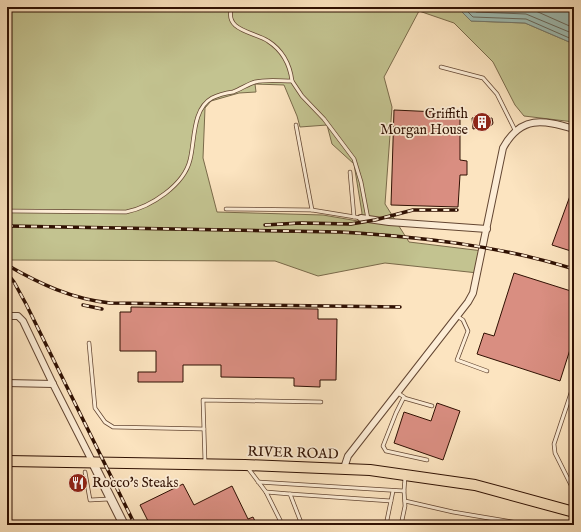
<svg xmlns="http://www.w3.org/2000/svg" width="581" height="532" font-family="'IM FELL English',serif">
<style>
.green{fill:#c3c390;stroke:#7a6a4a;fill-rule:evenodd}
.water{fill:#9fbeb5;stroke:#73796e}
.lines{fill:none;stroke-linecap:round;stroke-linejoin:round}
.shore{stroke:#68685c;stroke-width:1}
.building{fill:#d98e81;stroke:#301103}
.service-casing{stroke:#634632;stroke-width:4.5}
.minor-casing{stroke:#634632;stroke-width:8}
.tertiary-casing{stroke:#634632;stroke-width:10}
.primary-casing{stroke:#301103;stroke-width:12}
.service{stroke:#fdedd6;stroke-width:3}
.minor{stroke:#fdedd6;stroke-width:6}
.tertiary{stroke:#fdedd6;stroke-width:8}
.primary{stroke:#fce4c0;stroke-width:10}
.rail-casing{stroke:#301103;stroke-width:3.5}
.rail{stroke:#fdedd6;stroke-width:2;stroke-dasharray:6;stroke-linecap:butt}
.labels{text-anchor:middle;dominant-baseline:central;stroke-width:3.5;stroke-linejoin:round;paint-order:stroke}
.poi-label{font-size:14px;fill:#301103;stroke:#fdedd6;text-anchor:end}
.street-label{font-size:14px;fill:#301103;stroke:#fdedd6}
</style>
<rect width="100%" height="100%" fill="#fce4c0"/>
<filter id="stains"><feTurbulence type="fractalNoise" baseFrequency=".005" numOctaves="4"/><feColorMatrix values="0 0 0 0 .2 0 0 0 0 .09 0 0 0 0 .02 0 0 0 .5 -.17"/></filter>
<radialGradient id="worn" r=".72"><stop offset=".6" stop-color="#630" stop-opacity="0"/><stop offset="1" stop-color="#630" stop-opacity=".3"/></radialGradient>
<path class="green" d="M7,7H457L471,21L525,23L574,44V122L524,116L515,105L493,62L454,23L419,11L384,77L392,107L385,204L409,242L483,251L478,273L385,263L318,276L275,261L7,260ZM255,84L284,85L297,116L300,127L327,125L332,144L354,164L362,213L361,218L358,221L323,215L217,212L203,158L205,108L211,101L239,93L256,92Z"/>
<polygon class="water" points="457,7 574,7 574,44 525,23 471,21"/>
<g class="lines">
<g class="shore">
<polyline points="463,7 473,17 526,19 574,40"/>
<polyline points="470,7 476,12 526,14 574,34"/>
<polyline points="508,7 529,8 574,28"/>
</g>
</g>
<g class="building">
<polygon points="394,110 460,113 460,160 467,161 467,175 460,175 458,207 391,205"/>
<polygon points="477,117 478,120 492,118 493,123 492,125 473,129 472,118"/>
<polygon points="574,185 574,252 552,245"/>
<polygon points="514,273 574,292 574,337 560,381 477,354 484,333 494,336"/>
<polygon points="131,307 318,309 318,319 337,319 336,380 320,380 320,387 294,386 294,378 221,377 221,365 183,365 183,382 138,382 138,372 156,372 156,351 120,351 120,312 131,312"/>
<polygon points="437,403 460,411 443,460 394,443 404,412 431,421"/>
<rect x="74" y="476" width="8" height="14"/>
<polygon points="183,484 194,505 232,486 248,519 253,517 257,525 150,525 140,505"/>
</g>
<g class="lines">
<defs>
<g id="service">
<path d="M232,7C223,31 255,32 268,41C282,50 290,65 292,81"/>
<polyline points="441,67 483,78 497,94 515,130"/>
<polyline points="296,125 312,210"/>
<polyline points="350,172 354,217"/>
<polyline points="226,209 312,210 361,218"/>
<path d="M7,211L126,212C151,207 184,185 190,160C195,141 192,109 212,98C218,95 226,93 233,92C241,89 248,84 255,82C267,79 280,81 292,81L302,96L324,119L354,159L361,182L368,219"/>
<polyline points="457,316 463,320 468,331 457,360 487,371"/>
<polyline points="89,343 95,408 105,422 113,427 204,429"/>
<polyline points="574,384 554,444 555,453 574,491"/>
<polyline points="398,393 404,397 396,413 383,446 386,451 427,460"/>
<polyline points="404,398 432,406"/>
<polyline points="205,462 203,400 321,402"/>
<polyline points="248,468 266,492 282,524"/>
<polyline points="85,472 90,500 109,499"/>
<polyline points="258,482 404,491 405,477"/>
<polyline points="266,492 290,494 302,525"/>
<polyline points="290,494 391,501"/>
<polyline points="405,501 453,512 530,525"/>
<polyline points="386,525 393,491"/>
<polyline points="401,525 405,506 404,491"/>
</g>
<g id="minor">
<polyline points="361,218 389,222 487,229"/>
<polyline points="7,316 18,316 23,321 53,384 93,463"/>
<polyline points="7,383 53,384"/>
<path d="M344,468L348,456L468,302L473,293L503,148C521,115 543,120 574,129"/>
</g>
<polyline id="tertiary" points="93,463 124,525"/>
<polyline id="primary" points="7,461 245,465 370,470 475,485 574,512"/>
</defs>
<use href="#service" class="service-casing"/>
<use href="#minor" class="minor-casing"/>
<use href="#tertiary" class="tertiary-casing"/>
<use href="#primary" class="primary-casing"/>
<use href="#service" class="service"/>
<use href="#minor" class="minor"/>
<use href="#tertiary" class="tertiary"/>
<use href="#primary" class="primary"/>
<defs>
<g id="rail">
<polyline points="265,225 300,223 351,224 375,220 413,210 457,210"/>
<path d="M7,226L340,232C421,237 496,245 574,269"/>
<path d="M7,265C40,284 72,299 110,303L400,307"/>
<polyline points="7,273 14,282 26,304 135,525"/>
<polyline points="83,305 102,309"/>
</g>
</defs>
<use href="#rail" class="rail-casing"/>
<use href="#rail" class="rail"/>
</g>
<defs>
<symbol id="building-disc" viewBox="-11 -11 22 22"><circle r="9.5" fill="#8f2418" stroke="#fdedd6"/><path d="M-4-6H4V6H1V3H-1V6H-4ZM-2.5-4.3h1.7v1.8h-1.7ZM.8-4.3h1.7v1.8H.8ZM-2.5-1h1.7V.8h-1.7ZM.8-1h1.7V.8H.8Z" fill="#fff"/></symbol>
<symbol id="restaurant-disc" viewBox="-11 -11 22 22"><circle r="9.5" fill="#8f2418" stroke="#fdedd6"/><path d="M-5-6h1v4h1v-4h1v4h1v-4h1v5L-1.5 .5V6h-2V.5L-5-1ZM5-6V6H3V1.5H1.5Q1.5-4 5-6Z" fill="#fff"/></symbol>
</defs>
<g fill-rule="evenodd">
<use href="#building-disc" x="471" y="111" width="22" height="22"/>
<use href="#restaurant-disc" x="67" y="472" width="22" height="22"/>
</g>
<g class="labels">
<g class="poi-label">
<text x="468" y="114">Griffith<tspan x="468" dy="16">Morgan House</tspan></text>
<text x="92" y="483" text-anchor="start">Rocco's Steaks</text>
</g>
<g class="street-label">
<text transform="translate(293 453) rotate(2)">RIVER ROAD</text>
</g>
</g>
<rect width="581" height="532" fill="none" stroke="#fce4c0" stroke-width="24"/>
<rect x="8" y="8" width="565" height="516" fill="none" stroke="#301103" stroke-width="2"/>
<rect x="12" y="12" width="557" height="508" fill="none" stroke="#301103"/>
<rect width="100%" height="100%" filter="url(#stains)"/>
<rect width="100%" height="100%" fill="url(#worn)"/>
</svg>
